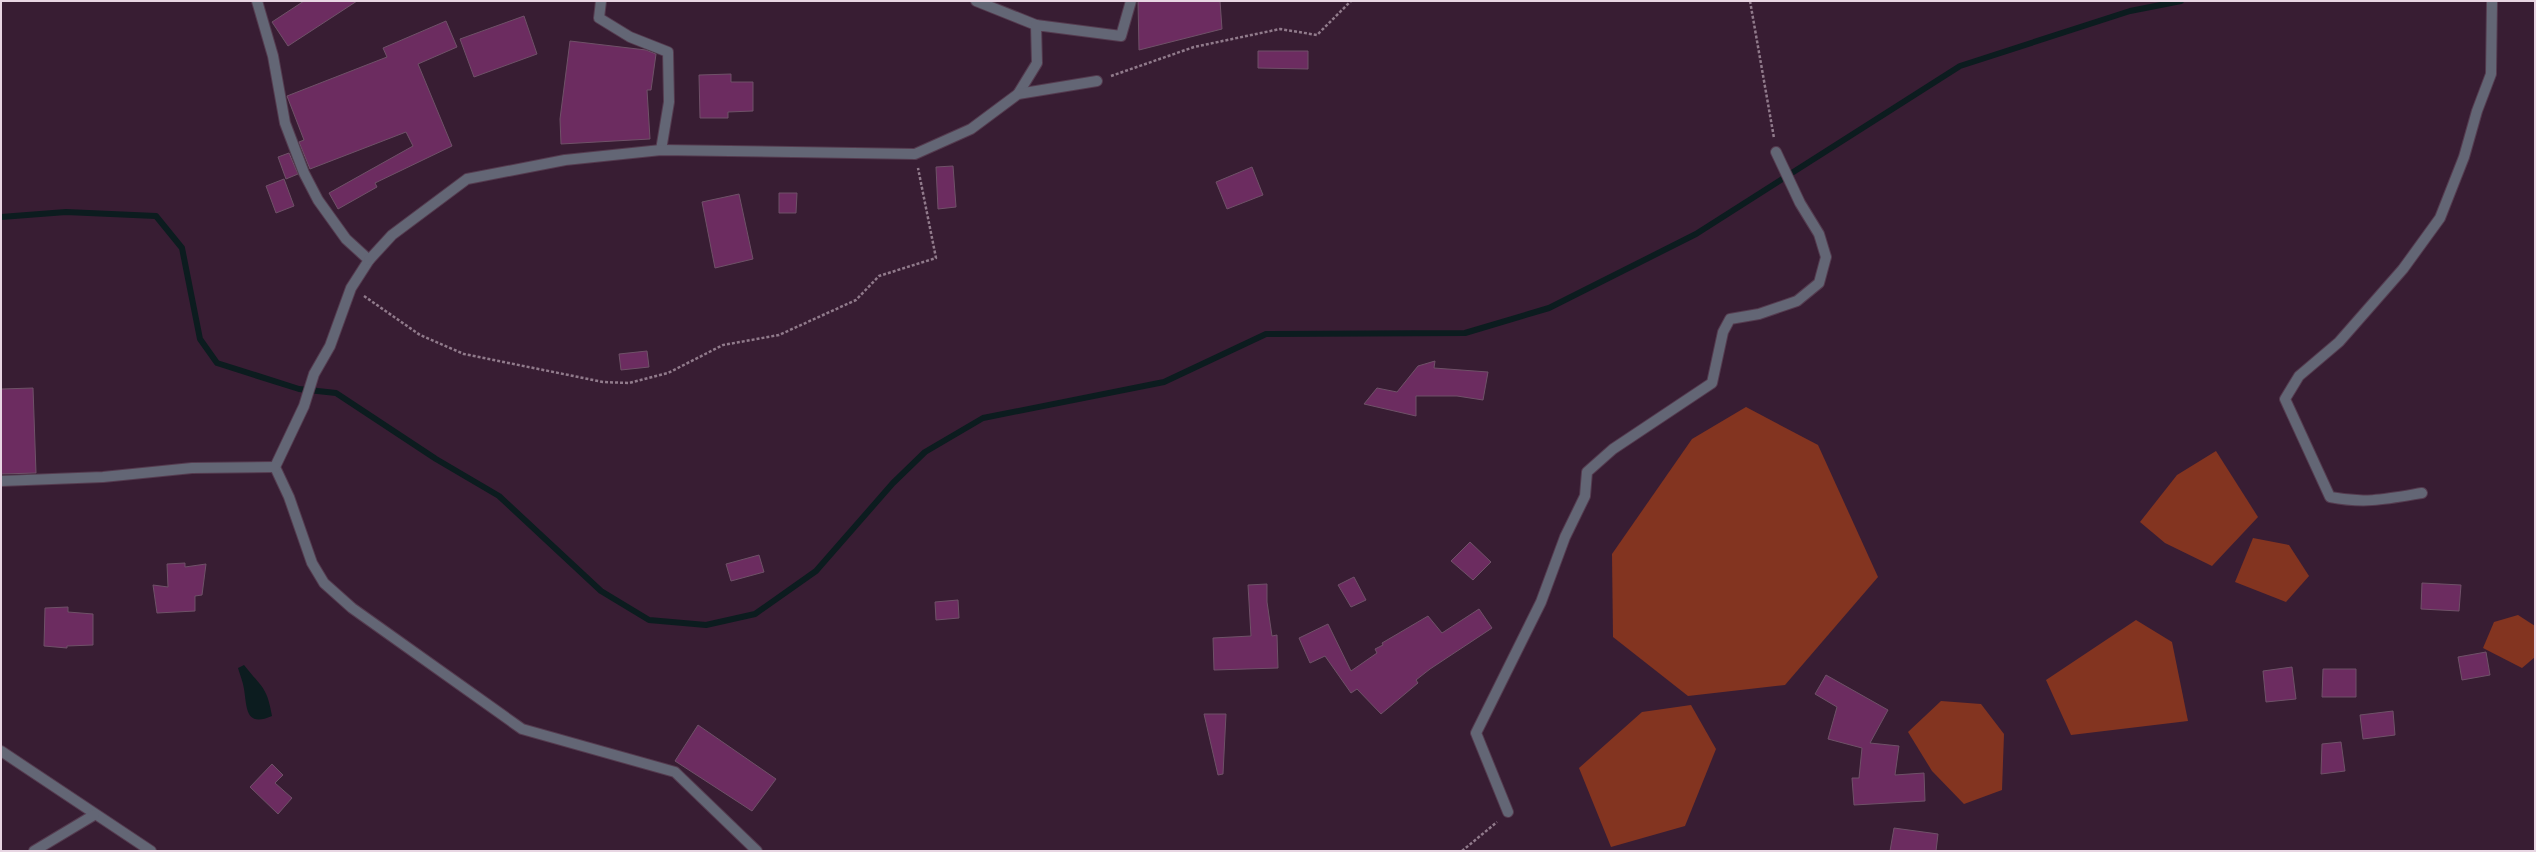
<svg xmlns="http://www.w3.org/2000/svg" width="2536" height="852" font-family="'Space Grotesk',sans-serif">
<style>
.forest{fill:#833420}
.water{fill:#0c1c1f}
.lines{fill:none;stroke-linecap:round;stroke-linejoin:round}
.stream{stroke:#0c1c1f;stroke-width:6}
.building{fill:#6c2c60;stroke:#6f5168}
.minor-casing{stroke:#543b4f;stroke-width:12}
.path{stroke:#907a8b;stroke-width:2.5;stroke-dasharray:3 2;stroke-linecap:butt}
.minor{stroke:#636675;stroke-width:10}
</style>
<rect width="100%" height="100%" fill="#381d33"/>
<g class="forest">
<polygon points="1746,407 1818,445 1878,577 1785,685 1688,696 1613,637 1612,554 1692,439"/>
<polygon points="2216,451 2258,517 2212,566 2165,543 2140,522 2177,475"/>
<polygon points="2253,538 2289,545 2309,576 2286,602 2235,582"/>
<polygon points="2518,615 2535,626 2535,657 2522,668 2483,648 2494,622"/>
<polygon points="2136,620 2172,642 2188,721 2071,735 2046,680"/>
<polygon points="1941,701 1981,704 2004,734 2002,790 1964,804 1932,771 1908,732"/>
<polygon points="1691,705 1716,749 1685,826 1611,847 1579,768 1642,712"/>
</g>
<path class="water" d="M244,665C261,687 267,686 272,716C245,728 247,707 244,689C243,682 240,675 238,668Z"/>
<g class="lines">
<polyline class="stream" points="1,217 66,212 156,216 182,248 200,339 217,363 299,389 336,393 436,459 499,496 601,591 649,620 706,625 755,614 816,571 893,483 925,452 983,418 1164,382 1266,334 1465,333 1549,308 1696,234 1960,66 2130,11 2181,1"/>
</g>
<g class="building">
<polygon points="304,1 357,1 288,46 272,22"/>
<polygon points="1138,1 1220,1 1222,29 1139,50"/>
<polygon points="524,16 537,54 474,77 460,39"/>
<polygon points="446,21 457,47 418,64 452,146 375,183 377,187 338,209 329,193 413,146 406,132 310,169 299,142 304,140 287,96 387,57 383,48"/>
<polygon points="570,41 646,50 656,54 651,90 647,90 650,139 561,144 560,119"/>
<polygon points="1258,51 1308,51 1308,69 1258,68"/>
<polygon points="731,74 731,82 753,82 753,111 728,112 728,118 700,118 699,75"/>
<polygon points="289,153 298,174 286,179 278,157"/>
<polygon points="953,166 956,207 938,209 936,167"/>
<polygon points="1252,167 1263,195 1227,209 1216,182"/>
<polygon points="284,179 294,206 276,213 266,186"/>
<polygon points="779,193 797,193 796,213 779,213"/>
<polygon points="739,194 753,259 715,268 702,202"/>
<polygon points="647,351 649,367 621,370 619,354"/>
<polygon points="1435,361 1434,368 1488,372 1483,400 1457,396 1416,396 1416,416 1364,404 1377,388 1397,392 1418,366"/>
<polygon points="33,388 36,473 1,474 1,389"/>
<polygon points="1470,542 1491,562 1473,580 1451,561"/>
<polygon points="759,555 764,572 731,581 726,564"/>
<polygon points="185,563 185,567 206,564 202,595 195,596 195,611 157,613 153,585 168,587 167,564"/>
<polygon points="1354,577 1366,600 1351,607 1338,585"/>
<polygon points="2422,583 2461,585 2459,611 2421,609"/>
<polygon points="1267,584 1267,602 1272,636 1277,635 1278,668 1214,670 1213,638 1251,636 1248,585"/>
<polygon points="958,600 959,618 936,620 935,602"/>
<polygon points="68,607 68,612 93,614 93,645 67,646 67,648 44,646 45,608"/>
<polygon points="1479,609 1492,628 1430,669 1416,680 1418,683 1381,714 1357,689 1351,693 1325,656 1310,663 1299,638 1328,624 1351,671 1377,653 1375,649 1383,645 1382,643 1428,616 1442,633"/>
<polygon points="2486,652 2490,675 2462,680 2458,657"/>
<polygon points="2292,667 2296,699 2266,702 2263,671"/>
<polygon points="2323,669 2356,669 2356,697 2322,697"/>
<polygon points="1826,675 1888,710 1870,743 1899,746 1895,775 1924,773 1925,801 1854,805 1852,778 1859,778 1862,748 1828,739 1837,707 1815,694"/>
<polygon points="2393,711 2395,735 2363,739 2360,715"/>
<polygon points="1204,714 1226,714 1223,774 1218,775"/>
<polygon points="698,725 776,779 752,811 675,761"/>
<polygon points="2341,742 2345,771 2321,774 2322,744"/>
<polygon points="272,764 283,775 275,783 292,798 278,814 250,787"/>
<polygon points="1894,828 1938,834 1936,851 1890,851"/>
</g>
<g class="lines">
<defs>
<g id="minor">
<polyline points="257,1 273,56 285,123 304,173 318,200 346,239 369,260 351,288 330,346 314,374 304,406 275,467 289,497 312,563 324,583 352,608 522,729 675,772 757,851"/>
<polyline points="601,1 599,18 630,37 668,52 669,102 661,150"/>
<polyline points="976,1 1036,25"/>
<polyline points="1018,94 1037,63 1036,25 1121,36 1131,1"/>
<polyline points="369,260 392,235 467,179 565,160 661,150 915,154 971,129 1018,94 1097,81"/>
<polyline points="1,481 103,477 192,468 275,467"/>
<path d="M2422,493C2387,499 2365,504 2330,497L2285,399L2299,376L2339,342L2403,269L2440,218L2464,157L2477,111L2491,74L2492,1"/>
<polyline points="1,751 151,851"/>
<polyline points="1508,812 1476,733 1541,602 1565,537 1585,496 1587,472 1613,449 1712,383 1723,332 1730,319 1759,314 1797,301 1819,283 1826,257 1819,234 1800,203 1776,152"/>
<polyline points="34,851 94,815"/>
</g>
</defs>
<use href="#minor" class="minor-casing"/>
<g class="path">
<polyline points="1750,1 1774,138"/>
<polyline points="1111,76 1194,47 1280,29 1317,35 1351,1"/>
<polyline points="364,296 420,335 464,354 603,382 629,383 668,373 723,345 779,335 856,300 879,276 936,258 918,168"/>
<polyline points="1462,851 1497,822"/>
</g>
<use href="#minor" class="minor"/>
</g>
<rect width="2536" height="852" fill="none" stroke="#e8d6e3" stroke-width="4"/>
</svg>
